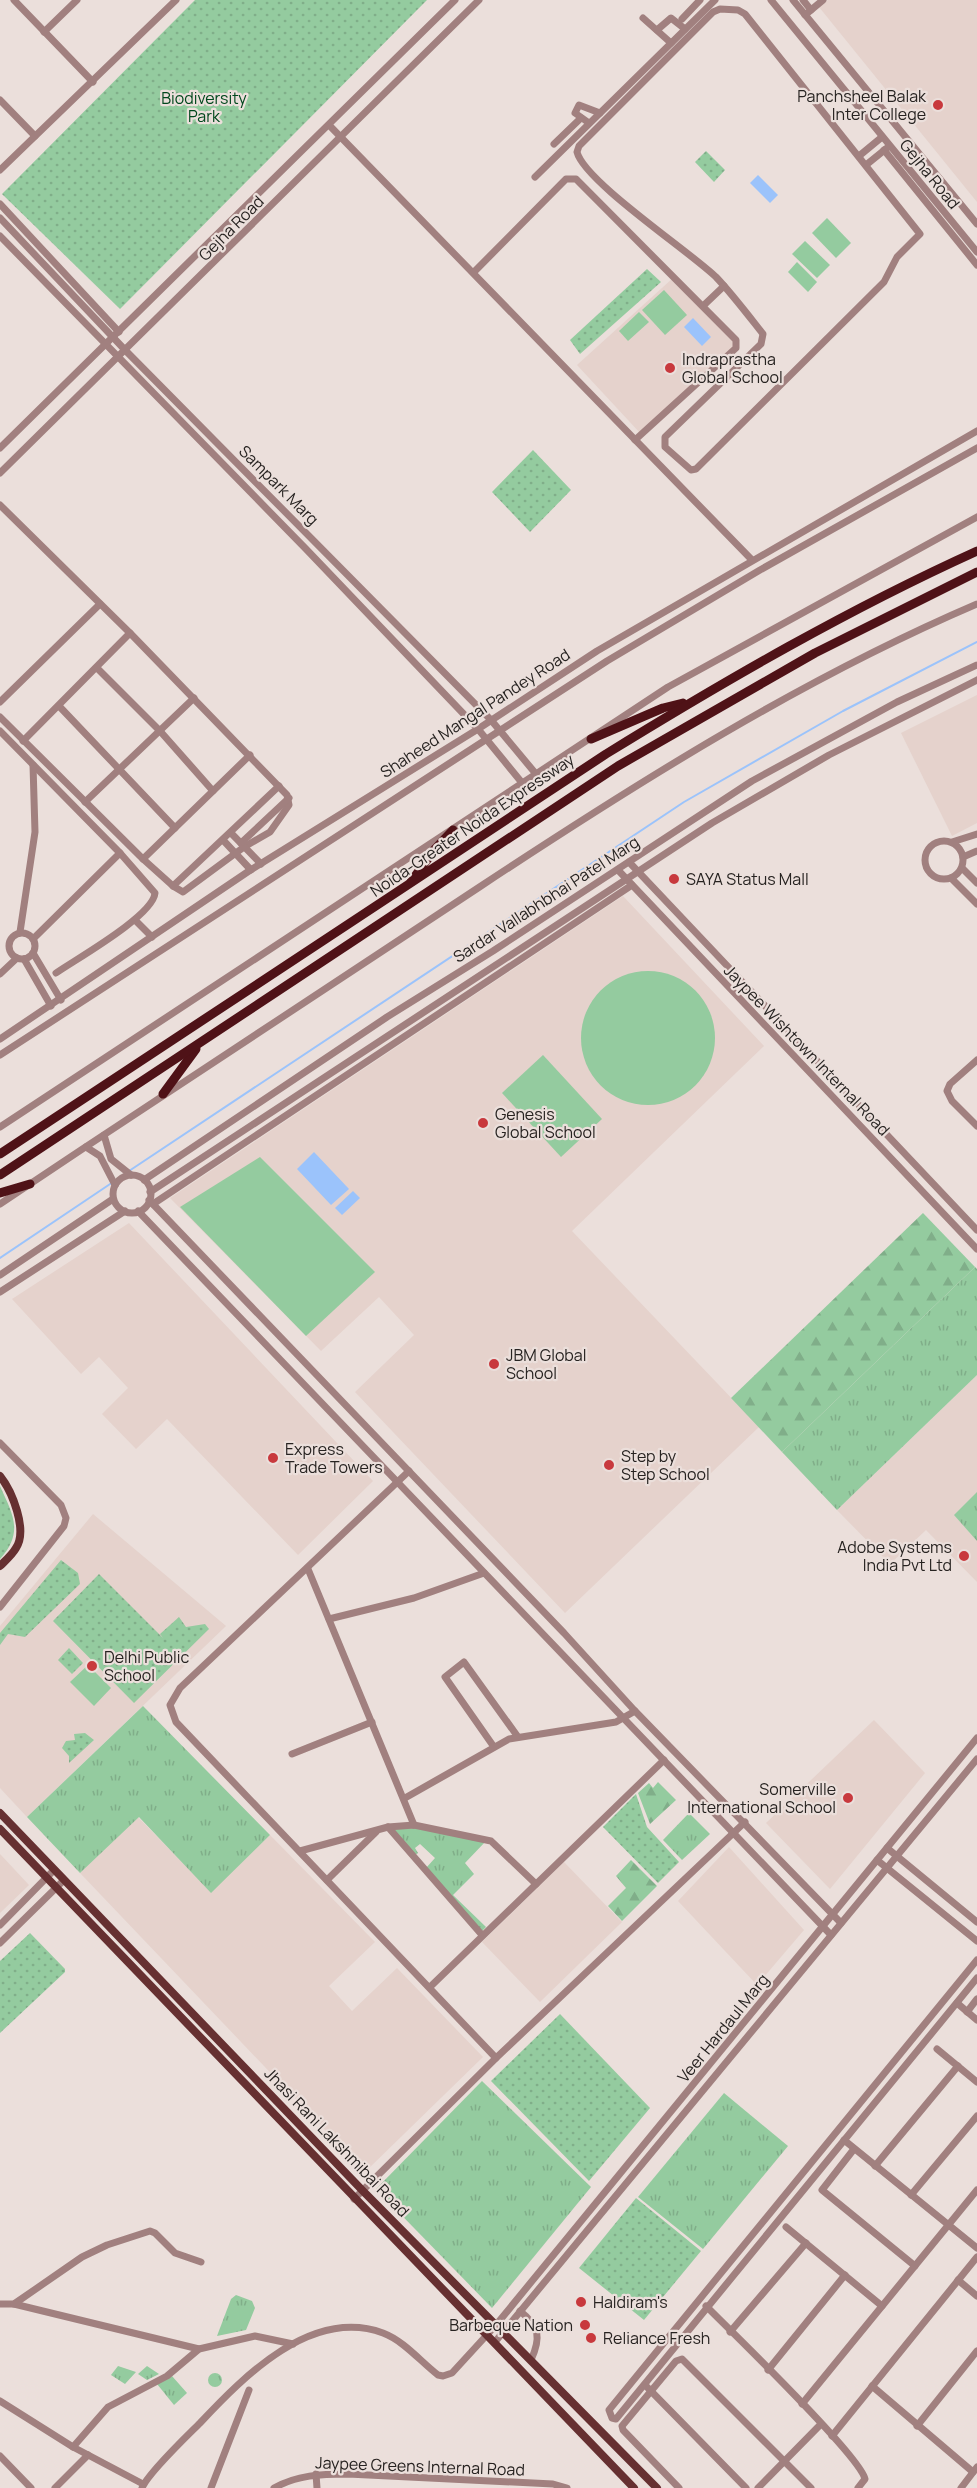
<svg xmlns="http://www.w3.org/2000/svg" width="977" height="2488" font-family="Manrope,sans-serif">
<style>
.built{fill:#e5d2cc}
.grass{fill:url(#grass-tufts)}
.forest{fill:url(#forest-firs)}
.park{fill:url(#park-dots)}
.garden{fill:#94cb9f}
.water{fill:#9bc3fb}
.lines{fill:none;stroke-linecap:round;stroke-linejoin:round}
.stream{stroke:#9bc3fb;stroke-width:2}
.minor{stroke:#a1807f;stroke-width:7}
.major{stroke:#663031;stroke-width:8}
.highway{stroke:#4f1217;stroke-width:9}
.poi-dot{fill:#c8393d;stroke:#ebdfdb;stroke-width:2}
.labels{text-anchor:middle;dominant-baseline:central;stroke-width:4.5;stroke-linejoin:round;paint-order:stroke}
.poi-label{font-size:16px;fill:#272321;stroke:#ebdfdb;text-anchor:start}
.park-label{font-size:16px;fill:#00481d;stroke:#ebdfdb}
.street-label{font-size:16px;fill:#272321;stroke:#ebdfdb}
</style>
<defs>
<pattern id="grass-tufts" width="24" height="20" patternUnits="userSpaceOnUse" patternTransform="scale(1.5)"><rect width="24" height="20" fill="#94cb9f"/><path d="M3 7l-1-3M5 7V3M7 7l1-3M15 17l-1-3M17 17v-4M19 17l1-3" fill="none" stroke="#80ae89"/></pattern>
<pattern id="forest-firs" width="22" height="20" patternUnits="userSpaceOnUse" patternTransform="scale(1.5)"><rect width="22" height="20" fill="#94cb9f"/><path d="M5 1l3.5 6h-7zM16 11l3.5 6h-7z" fill="#80ae89"/></pattern>
<pattern id="park-dots" width="8" height="8" patternUnits="userSpaceOnUse" patternTransform="scale(1.5)"><rect width="8" height="8" fill="#94cb9f"/><path d="M2 2h.1M6 6h.1" fill="none" stroke="#80ae89" stroke-width="1.8" stroke-linecap="round"/></pattern>
</defs>
<rect width="100%" height="100%" fill="#ebdfdb"/>
<g class="built">
<polygon points="828,0 977,0 977,202 819,7"/>
<polygon points="673,278 737,344 641,434 577,365"/>
<polygon points="977,695 977,823 952,836 901,733"/>
<polygon points="623,896 764,1046 572,1231 759,1427 565,1613 355,1392 414,1335 379,1297 321,1351 170,1198"/>
<polygon points="129,1223 373,1481 298,1555 167,1419 136,1449 102,1414 128,1388 99,1357 81,1374 12,1299"/>
<polygon points="977,1375 977,1582 926,1530 890,1564 837,1510"/>
<polygon points="93,1514 226,1626 27,1817 0,1788 0,1626"/>
<polygon points="874,1720 925,1773 830,1889 766,1823"/>
<polygon points="138,1817 211,1892 270,1835 375,1942 329,1986 352,2011 397,1968 483,2057 365,2172 80,1873"/>
<polygon points="729,1847 804,1930 757,1985 678,1901"/>
<polygon points="0,1854 29,1885 0,1913"/>
<polygon points="564,1862 622,1922 540,2002 482,1942"/>
</g>
<g class="grass">
<polygon points="975,1267 977,1269 977,1375 837,1510 782,1452"/>
<polygon points="977,1492 977,1541 954,1515"/>
<polygon points="143,1706 270,1835 211,1893 139,1817 80,1873 27,1817"/>
<polygon points="689,1813 710,1834 682,1860 663,1840"/>
<polygon points="415,1827 486,1841 465,1863 474,1874 453,1895 486,1927 481,1932 426,1868 435,1858 420,1844 415,1848 418,1853 415,1855 391,1829"/>
<polygon points="482,2081 591,2187 492,2308 376,2189"/>
<polygon points="724,2093 788,2146 703,2249 638,2197"/>
<polygon points="236,2295 252,2301 255,2308 246,2330 217,2336 231,2299"/>
<polygon points="118,2366 136,2372 125,2384 111,2375"/>
<polygon points="147,2366 159,2374 147,2380 138,2374"/>
<circle cx="215" cy="2380" r="7"/>
<polygon points="172,2376 187,2393 174,2405 157,2384"/>
</g>
<g class="forest">
<polygon points="923,1213 975,1267 782,1452 731,1398"/>
<polygon points="658,1782 676,1800 650,1824 638,1793 649,1783 653,1788"/>
<polygon points="631,1860 657,1886 622,1921 608,1906 626,1888 616,1876"/>
</g>
<g class="park">
<polygon points="195,0 427,0 120,309 2,194"/>
<polygon points="706,151 725,170 714,182 695,162"/>
<polygon points="647,269 661,282 580,354 570,340"/>
<polygon points="533,450 571,490 530,532 492,492"/>
<path d="M0,1486C13,1515 24,1532 0,1559Z"/>
<polygon points="61,1560 78,1573 80,1584 25,1637 8,1634 0,1645 0,1633"/>
<polygon points="99,1574 163,1638 160,1634 179,1617 186,1627 205,1624 209,1629 134,1703 53,1621"/>
<polygon points="69,1648 83,1663 72,1674 58,1660"/>
<polygon points="85,1733 94,1740 69,1763 69,1756 62,1748 66,1741 75,1740 74,1734"/>
<polygon points="636,1794 647,1827 679,1862 658,1883 603,1827"/>
<polygon points="30,1933 65,1969 65,1972 0,2033 0,1961"/>
<polygon points="560,2014 650,2108 589,2181 491,2081"/>
<polygon points="636,2198 701,2251 644,2320 579,2268"/>
</g>
<g class="garden">
<polygon points="827,218 851,243 836,258 812,233"/>
<polygon points="805,241 830,265 817,278 792,254"/>
<polygon points="797,262 817,282 808,292 788,272"/>
<polygon points="664,290 687,315 665,335 642,310"/>
<polygon points="639,312 649,322 628,341 619,331"/>
<circle cx="648" cy="1038" r="67"/>
<polygon points="543,1055 602,1119 561,1157 502,1093"/>
<polygon points="260,1157 375,1272 306,1336 180,1207"/>
<polygon points="88,1665 111,1688 94,1706 70,1682"/>
</g>
<g class="water">
<polygon points="758,175 778,195 770,203 750,183"/>
<polygon points="693,318 711,337 702,346 684,327"/>
<polygon points="314,1152 349,1189 331,1205 297,1169"/>
<polygon points="353,1191 360,1198 342,1215 335,1208"/>
</g>
<g class="lines">
<g class="stream">
<polyline points="129,1171 684,802 843,711 977,642"/>
<polyline points="0,1258 125,1174"/>
</g>
<g class="minor">
<polyline points="14,0 93,82"/>
<polyline points="771,0 977,252"/>
<polyline points="793,0 977,224"/>
<polyline points="803,0 811,10"/>
<path d="M720,9L738,10L745,14L920,234L897,257L884,282L696,469L691,470L665,447V437L761,344L763,334C748,315 733,295 716,277C689,251 584,181 577,152L579,146L713,12Z"/>
<polyline points="805,15 823,0"/>
<polyline points="643,18 671,43"/>
<polyline points="682,19 700,0"/>
<polyline points="657,30 671,18 685,29"/>
<polyline points="44,32 77,0"/>
<polyline points="0,100 35,136"/>
<polyline points="589,123 575,113 579,105 600,113"/>
<polyline points="329,125 752,560"/>
<polyline points="554,144 581,118"/>
<polyline points="884,150 977,265"/>
<polyline points="859,156 882,137"/>
<polyline points="866,165 887,148"/>
<polyline points="0,170 176,0"/>
<polyline points="535,177 715,0"/>
<polyline points="0,204 119,332"/>
<polyline points="0,218 126,351 491,720 536,774"/>
<polyline points="0,236 306,549 478,729 523,784"/>
<polyline points="474,272 566,179 576,179 736,340 736,348 635,440"/>
<polyline points="703,306 724,286"/>
<polyline points="0,448 455,0"/>
<polyline points="0,473 479,0"/>
<polyline points="0,505 130,633 287,795 289,805 270,832 244,847 183,892 173,886 143,859 0,717"/>
<polyline points="97,668 160,731 213,791"/>
<polyline points="0,702 100,604"/>
<polyline points="59,706 175,828"/>
<path d="M0,731L120,853L155,893C153,916 76,959 56,973"/>
<polyline points="23,741 130,633"/>
<polyline points="85,802 194,698"/>
<polyline points="231,833 261,864"/>
<polyline points="223,840 251,870"/>
<circle cx="944" cy="860" r="19"/>
<polyline points="952,842 977,834"/>
<polyline points="241,843 289,798"/>
<polyline points="963,857 977,851"/>
<polyline points="143,859 250,755"/>
<polyline points="629,862 977,1230"/>
<polyline points="962,868 977,883"/>
<polyline points="618,870 977,1249"/>
<polyline points="951,878 977,904"/>
<polyline points="173,886 279,786"/>
<polyline points="135,920 152,937"/>
<polyline points="20,932 35,832 33,765"/>
<circle cx="22" cy="946" r="13"/>
<polyline points="33,939 120,853"/>
<polyline points="33,953 61,1000"/>
<polyline points="24,959 51,1006"/>
<polyline points="0,974 17,958"/>
<polyline points="0,1039 249,871 478,729 597,651 977,431"/>
<polyline points="0,1055 607,661 760,570 977,448"/>
<polyline points="977,1060 950,1084 947,1091 952,1101 977,1126"/>
<polyline points="0,1127 668,687 977,517"/>
<polyline points="104,1135 111,1159 131,1175"/>
<polyline points="86,1147 100,1156 115,1185"/>
<circle cx="132" cy="1194" r="19"/>
<polyline points="144,1180 387,1017 493,951 752,781 897,702 977,665"/>
<polyline points="150,1192 712,823 829,755 977,680"/>
<polyline points="149,1200 564,1633 635,1711 841,1923"/>
<path d="M0,1204C160,1097 321,991 481,886C640,781 802,679 977,604"/>
<polyline points="153,1204 632,885"/>
<polyline points="138,1211 831,1935"/>
<polyline points="0,1275 113,1199"/>
<polyline points="0,1292 125,1211"/>
<polyline points="0,1443 61,1505 66,1518 64,1526 0,1607"/>
<polyline points="409,1471 180,1688 170,1705 176,1722 496,2058"/>
<polyline points="308,1569 414,1825"/>
<polyline points="329,1619 414,1598 484,1573"/>
<polyline points="494,1747 445,1677 464,1662 518,1737"/>
<polyline points="292,1754 372,1722"/>
<polyline points="405,1798 509,1739 616,1722 635,1711"/>
<polyline points="388,1827 482,1935"/>
<polyline points="887,1848 977,1922"/>
<polyline points="300,1851 388,1827 414,1825 491,1841 536,1884"/>
<polyline points="877,1860 977,1941"/>
<polyline points="327,1880 376,1832"/>
<polyline points="0,1925 54,1870"/>
<polyline points="0,1943 64,1880"/>
<polyline points="977,1960 609,2410 612,2418 616,2419 977,1978"/>
<polyline points="430,1987 664,1760"/>
<polyline points="957,2003 977,2020"/>
<polyline points="967,2012 977,1999"/>
<polyline points="937,2049 977,2082"/>
<polyline points="844,2140 977,2248"/>
<polyline points="854,2149 822,2190 915,2266"/>
<polyline points="875,2166 958,2066"/>
<polyline points="911,2195 977,2116"/>
<polyline points="354,2199 496,2058 745,1822"/>
<polyline points="786,2227 882,2306"/>
<polyline points="958,2280 977,2296"/>
<polyline points="0,2304 14,2304 82,2257 107,2245 150,2231 155,2233 175,2253 201,2262"/>
<polyline points="14,2304 199,2349"/>
<path d="M706,2306C731,2331 860,2456 865,2479L858,2488"/>
<path d="M520,2311C540,2327 541,2338 531,2360"/>
<polyline points="730,2332 806,2243"/>
<polyline points="495,2342 977,1759"/>
<polyline points="768,2370 845,2275"/>
<polyline points="872,2386 973,2472"/>
<polyline points="647,2387 746,2488"/>
<polyline points="0,2401 73,2447 143,2484"/>
<polyline points="802,2404 977,2190"/>
<polyline points="917,2426 977,2351"/>
<polyline points="832,2436 977,2257"/>
<polyline points="73,2447 108,2407 167,2376 199,2349 255,2336 293,2344"/>
<polyline points="0,2456 31,2488"/>
<polyline points="316,2474 317,2488"/>
<polyline points="55,2488 88,2455"/>
<path d="M142,2488C148,2473 187,2436 200,2423C244,2376 312,2307 383,2333C404,2341 420,2361 438,2375L443,2376L452,2373L496,2325L977,1738"/>
<polyline points="211,2488 249,2390"/>
<path d="M274,2488C297,2475 321,2474 348,2474L553,2484L567,2488"/>
<polyline points="679,2488 623,2430 622,2426 676,2361 682,2359 811,2488"/>
<polyline points="758,2488 821,2424"/>
<polyline points="961,2488 977,2467"/>
</g>
<g class="major">
<path d="M0,1476C12,1491 28,1530 16,1548C12,1555 5,1561 0,1566"/>
<polyline points="0,1813 363,2191 657,2488"/>
<polyline points="0,1829 634,2488"/>
</g>
<g class="highway">
<polyline points="591,739 663,708 683,703"/>
<polyline points="411,882 434,850 453,830"/>
<polyline points="163,1094 196,1049"/>
<path d="M0,1154L606,754C726,680 849,609 977,551"/>
<polyline points="0,1175 618,766 815,653 977,572"/>
<polyline points="0,1193 30,1184"/>
</g>
</g>
<g class="poi-dot">
<circle cx="938" cy="105" r="6"/>
<circle cx="670" cy="368" r="6"/>
<circle cx="674" cy="879" r="6"/>
<circle cx="483" cy="1123" r="6"/>
<circle cx="494" cy="1364" r="6"/>
<circle cx="273" cy="1458" r="6"/>
<circle cx="609" cy="1465" r="6"/>
<circle cx="964" cy="1556" r="6"/>
<circle cx="92" cy="1666" r="6"/>
<circle cx="848" cy="1798" r="6"/>
<circle cx="581" cy="2302" r="6"/>
<circle cx="585" cy="2325" r="6"/>
<circle cx="591" cy="2338" r="6"/>
</g>
<g class="labels">
<g class="poi-label">
<text x="926" y="96" text-anchor="end">Panchsheel Balak<tspan x="926" dy="18">Inter College</tspan></text>
<text x="682" y="359">Indraprastha<tspan x="682" dy="18">Global School</tspan></text>
<text x="686" y="879">SAYA Status Mall</text>
<text x="495" y="1114">Genesis<tspan x="495" dy="18">Global School</tspan></text>
<text x="506" y="1355">JBM Global<tspan x="506" dy="18">School</tspan></text>
<text x="285" y="1449">Express<tspan x="285" dy="18">Trade Towers</tspan></text>
<text x="621" y="1456">Step by<tspan x="621" dy="18">Step School</tspan></text>
<text x="952" y="1547" text-anchor="end">Adobe Systems<tspan x="952" dy="18">India Pvt Ltd</tspan></text>
<text x="104" y="1657">Delhi Public<tspan x="104" dy="18">School</tspan></text>
<text x="836" y="1789" text-anchor="end">Somerville<tspan x="836" dy="18">International School</tspan></text>
<text x="593" y="2302">Haldiram's</text>
<text x="573" y="2325" text-anchor="end">Barbeque Nation</text>
<text x="603" y="2338">Reliance Fresh</text>
</g>
<g class="park-label">
<text x="204" y="98">Biodiversity<tspan x="204" dy="18">Park</tspan></text>
</g>
<g class="street-label">
<text transform="translate(930 174) rotate(51)">Gejha Road</text>
<text transform="translate(231 228) rotate(-45)">Gejha Road</text>
<text transform="translate(279 485) rotate(45)">Sampark Marg</text>
<text transform="translate(475 713) rotate(-33)">Shaheed Mangal Pandey Road</text>
<text transform="translate(472 825) rotate(-34)">Noida-Greater Noida Expressway</text>
<text transform="translate(546 899) rotate(-33)">Sardar Vallabhbhai Patel Marg</text>
<text transform="translate(807 1050) rotate(46)">Jaypee Wishtown Internal Road</text>
<text transform="translate(723 2028) rotate(-51)">Veer Hardaul Marg</text>
<text transform="translate(337 2142) rotate(46)">Jhasi Rani Lakshmibai Road</text>
<text transform="translate(420 2466) rotate(2)">Jaypee Greens Internal Road</text>
</g>
</g>
</svg>
